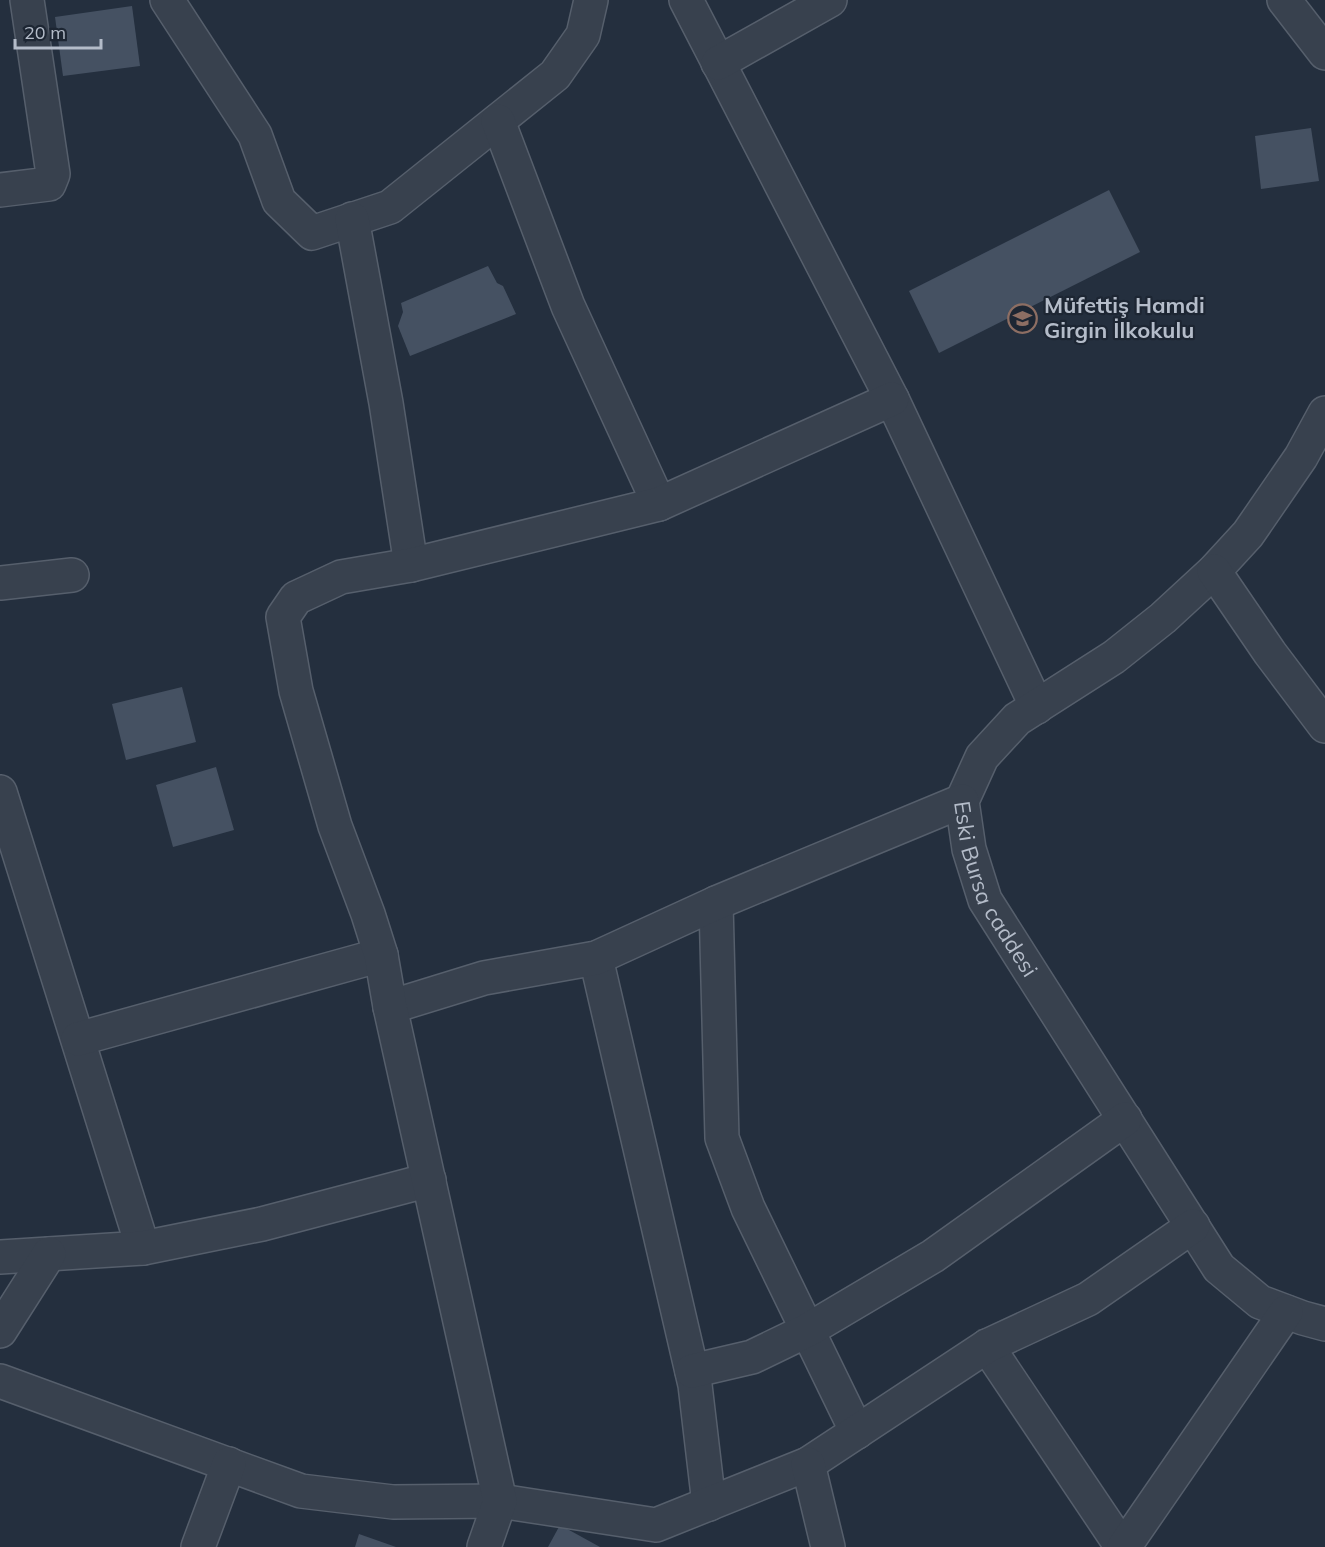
<svg xmlns="http://www.w3.org/2000/svg" width="1325" height="1547" font-family="Mulish,sans-serif">
<style>
.building{fill:#455162}
.lines{fill:none;stroke-linecap:round;stroke-linejoin:round}
.street-casing{stroke:#565f6c;stroke-width:36}
.street{stroke:#38414e;stroke-width:33}
.labels{text-anchor:middle;dominant-baseline:central;stroke-width:4.5;stroke-linejoin:round;paint-order:stroke}
.poi-label{font-size:22px;font-weight:bold;fill:#b4bcc9;stroke:#1d2633;text-anchor:start}
.street-label{font-size:22px;fill:#b4bcc9;stroke:#1d2633}
</style>
<rect width="100%" height="100%" fill="#242f3e"/>
<g class="building">
<polygon points="132,6 140,66 63,76 55,17"/>
<polygon points="1311,128 1319,181 1261,189 1255,136"/>
<polygon points="1109,190 1140,252 939,353 909,291"/>
<polygon points="488,266 497,283 503,286 516,314 410,356 398,326 403,312 401,303"/>
<polygon points="182,687 196,742 126,760 112,704"/>
<polygon points="216,767 234,830 173,847 156,785"/>
<polygon points="560,1525 600,1547 548,1547"/>
<polygon points="359,1534 396,1547 355,1547"/>
</g>
<g class="lines">
<defs>
<g id="street">
<polyline points="167,0 255,135 279,201 312,233 390,207 555,75 583,35 591,0"/>
<polyline points="686,0 892,399 1037,707"/>
<polyline points="1284,0 1325,53"/>
<polyline points="718,63 830,0"/>
<polyline points="498,121 568,306 659,504"/>
<polyline points="0,190 49,184 53,174 27,0"/>
<polyline points="352,219 386,403 411,565"/>
<path id="s1" d="M1325,413L1301,457L1248,534L1214,571L1163,618L1114,657L1017,719L982,757L962,801L969,849L985,900L1219,1268L1260,1302L1303,1318L1325,1324"/>
<polyline points="1214,571 1270,653 1325,726"/>
<polyline points="0,583 72,575"/>
<polyline points="0,792 143,1248"/>
<polyline points="716,903 722,1138 748,1208 857,1432"/>
<polyline points="596,958 695,1385 709,1504"/>
<polyline points="390,1007 484,978 596,958 716,903 962,801"/>
<polyline points="78,1039 381,955"/>
<polyline points="0,1257 143,1248 262,1224 429,1180"/>
<polyline points="0,1331 49,1254"/>
<polyline points="987,1346 1122,1547"/>
<polyline points="692,1371 752,1357 808,1330 933,1256 1125,1119"/>
<polyline points="0,1381 301,1491 393,1502 500,1501 656,1525 808,1464 987,1346 1088,1299 1193,1226"/>
<polyline points="808,1464 828,1547"/>
<polyline points="198,1547 229,1464"/>
<polyline points="484,1547 500,1501 390,1007 381,955 368,914 335,826 296,691 283,617 296,598 341,577 411,565 659,504 892,399"/>
<polyline points="1124,1547 1286,1312"/>
</g>
</defs>
<use href="#street" class="street-casing"/>
<use href="#street" class="street"/>
</g>
<defs>
<symbol id="school-ring" viewBox="-11 -11 22 22"><circle r="9.5" fill="#1d2633" stroke="#8d6e63" stroke-width="1.5"/><path d="M0-5L7-2L0 1L-7-2ZM-4 1L0 2.5L4 1V4Q0 6-4 4Z" fill="#8d6e63"/></symbol>
</defs>
<g fill-rule="evenodd">
<use href="#school-ring" x="1006" y="302" width="33" height="33"/>
</g>
<g class="labels">
<g class="poi-label">
<text x="1044" y="305">Müfettiş Hamdi<tspan x="1044" dy="25">Girgin İlkokulu</tspan></text>
</g>
<g class="street-label">
<text stroke="none"><textPath href="#s1" startOffset="636">Eski Bursa caddesi</textPath></text>
</g>
</g>
<path d="M15 39v9h86v-9" fill="none" stroke="#b4bcc9" stroke-width="3"/>
<text x="24" y="39" font-size="18" fill="#b4bcc9" stroke="#1d2633" stroke-width="4.5" paint-order="stroke">20 m</text>
</svg>
